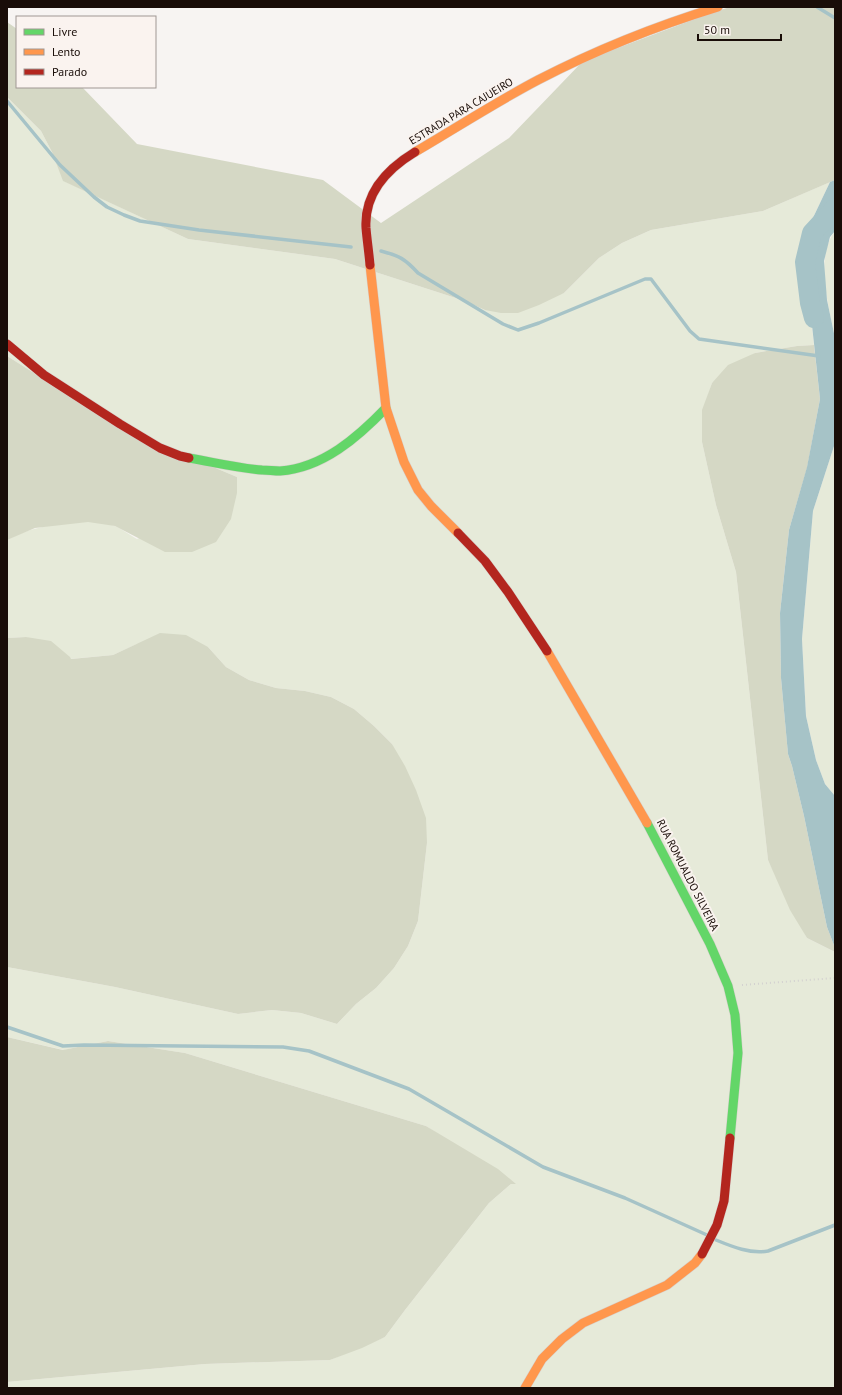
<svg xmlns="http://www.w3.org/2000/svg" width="842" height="1395" font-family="'PT Sans',sans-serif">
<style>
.green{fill:#e6ead9}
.forest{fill:#d5d8c5}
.water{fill:#a6c3c7}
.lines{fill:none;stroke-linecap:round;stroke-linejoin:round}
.stream{stroke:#a6c3c7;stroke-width:3.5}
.river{stroke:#a6c3c7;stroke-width:20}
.fast-casing{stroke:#d7cfcc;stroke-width:10}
.slow-casing{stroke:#d7cfcc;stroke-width:10}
.jam-casing{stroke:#d7cfcc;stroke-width:10}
.path{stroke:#d3d1d0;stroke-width:2;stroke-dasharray:1 3;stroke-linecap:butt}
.fast{stroke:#63d668;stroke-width:9}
.slow{stroke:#ff974d;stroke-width:9}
.jam{stroke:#b3261e;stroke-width:9}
.labels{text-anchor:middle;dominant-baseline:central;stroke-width:4;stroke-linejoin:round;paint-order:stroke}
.street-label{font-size:11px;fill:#190d08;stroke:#faf3ef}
</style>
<rect width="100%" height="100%" fill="#f7f4f2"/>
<g class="green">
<path d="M7,97L41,131L52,152L64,181L188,239L335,259L465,301L485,310L564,293L599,258L622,243L651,230L763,211L830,182L811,222L806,245L810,307L814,345L797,346L755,353L712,383L703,410L702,442L716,505L736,572L768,860L807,938L835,952V1388H7V1382L205,1364L330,1360L385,1337L405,1310L489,1203L511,1184H515L426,1126L185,1053L108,1041L64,1050L7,1037V967L115,987L238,1014L272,1010L301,1013L337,1024L356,1004L376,988L394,968L408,946L418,921L427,843L392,744L374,726L354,709L331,697L305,691L276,688L249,680L226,667L208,647L137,644L113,655L70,659L26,637L7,638V540C32,525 87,516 115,526C122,529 130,535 137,539L237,493V477L125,430L7,356Z"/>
<path d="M835,231V338C829,307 814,258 835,231Z"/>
<polygon points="835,443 835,796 825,784 816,760 806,716 802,639 813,511"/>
</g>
<g class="forest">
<polygon points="730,7 835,7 835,180 763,211 651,230 622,243 599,258 564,293 539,305 518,313 501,313 485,310 465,301 335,259 188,239 63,181 52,152 41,131 7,97 7,22 17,29 17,87 82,87 137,144 323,180 381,223 509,138 583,61 711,13"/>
<polygon points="814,345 820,399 807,468 789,530 780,613 781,678 788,754 792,766 804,816 827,927 835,948 835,952 807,938 790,910 768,860 736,572 716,505 702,442 702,410 712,383 728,365 755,353 797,346"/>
<polygon points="7,356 125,430 237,477 237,493 231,519 216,542 192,552 165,552 115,526 88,522 35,528 7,540"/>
<polygon points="160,633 186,635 208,647 226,667 249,680 276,688 305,691 331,697 354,709 374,726 392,744 405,766 416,790 426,818 427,843 418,921 408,946 394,968 376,988 356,1004 337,1024 301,1013 272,1010 238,1014 115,987 7,967 7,638 26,637 51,641 70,657 71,659 113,655"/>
<polygon points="7,1037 63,1050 108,1041 185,1053 426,1126 498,1169 516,1184 511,1184 489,1203 405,1310 385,1337 362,1348 330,1360 205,1364 7,1382"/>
</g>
<polygon class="water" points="835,180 835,231 830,237 824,261 827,300 835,338 835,443 813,511 802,639 806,716 816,760 825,784 835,796 835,948 827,927 804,816 792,766 788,754 781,678 780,613 789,530 807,467 820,399 810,307 806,245 811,222 830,182"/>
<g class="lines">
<g class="stream">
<polyline points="817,7 835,18"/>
<polyline points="7,101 60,165 94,197 107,207 124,215 140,221 199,230 351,247"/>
<path d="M381,251C400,256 405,259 418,273L503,324L518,330L539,323L645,279H651L690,331L699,339L819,356"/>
<polyline points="7,1027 63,1046 84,1045 283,1047 309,1051 409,1089 543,1167 625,1198 707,1235"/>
<path d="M716,1240C733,1247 750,1254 768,1251L835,1225"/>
</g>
<polyline class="river" points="814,318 810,303 805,262 812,233 835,208"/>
<defs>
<g id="fast">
<path d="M189,458C213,462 237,468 262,470C268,470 274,471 280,471C323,468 358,437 386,408"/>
<polyline points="647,823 710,944 728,986 735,1015 738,1053 730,1138"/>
</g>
<g id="slow">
<path d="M415,152C456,128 496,102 538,80C596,50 656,26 718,7"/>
<polyline points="370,265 386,408 404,462 418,490 431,506 458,533"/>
<polyline points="547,651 647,823"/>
<polyline points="525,1388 542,1359 562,1339 583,1323 667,1285 695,1263 702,1254"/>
</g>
<g id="jam">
<path d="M370,265C369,253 367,240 366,228C364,193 387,169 415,152"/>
<polyline points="7,344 44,375 120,424 160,448 180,456 189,458"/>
<polyline points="458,533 485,561 508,592 547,651"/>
<polyline points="702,1254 717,1225 724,1201 730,1138"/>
</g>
</defs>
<use href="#fast" class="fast-casing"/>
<use href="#slow" class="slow-casing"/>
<use href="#jam" class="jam-casing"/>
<polyline class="path" points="742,985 835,978"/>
<use href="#fast" class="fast"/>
<use href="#slow" class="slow"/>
<use href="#jam" class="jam"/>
</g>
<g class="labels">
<g class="street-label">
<text transform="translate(461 111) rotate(-31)">ESTRADA PARA CAJUEIRO</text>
<text transform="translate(688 875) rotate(63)">RUA ROMUALDO SILVEIRA</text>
</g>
</g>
<rect width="842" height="1395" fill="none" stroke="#190d08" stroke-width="16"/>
<rect x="16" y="16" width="140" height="72" fill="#faf3ef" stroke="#a09793"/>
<rect x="24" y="29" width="20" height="6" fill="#63d668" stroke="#a09793"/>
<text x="52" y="36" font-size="12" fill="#190d08">Livre</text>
<rect x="24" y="49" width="20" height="6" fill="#ff974d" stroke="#a09793"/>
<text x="52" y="56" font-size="12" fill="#190d08">Lento</text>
<rect x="24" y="69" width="20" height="6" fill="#b3261e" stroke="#a09793"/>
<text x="52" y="76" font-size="12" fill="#190d08">Parado</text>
<path d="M698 34v6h83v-6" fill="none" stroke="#190d08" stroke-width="2"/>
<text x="704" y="34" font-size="12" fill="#190d08" stroke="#faf3ef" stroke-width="3" paint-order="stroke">50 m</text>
</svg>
